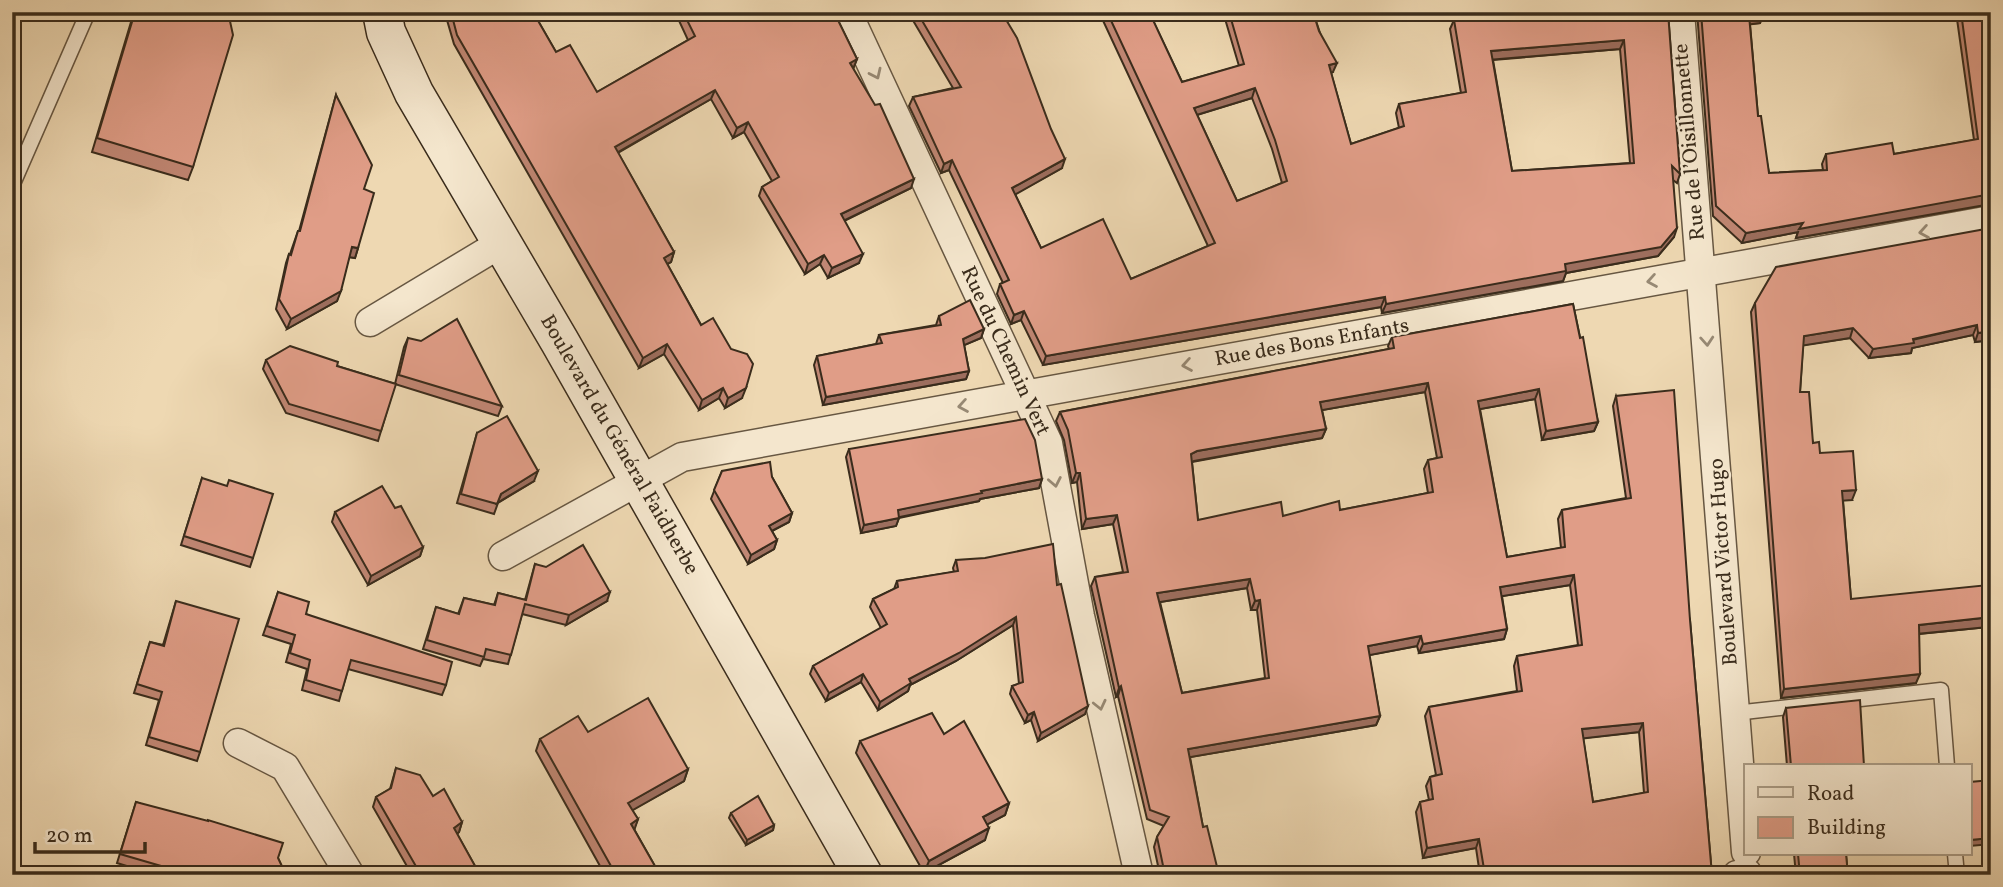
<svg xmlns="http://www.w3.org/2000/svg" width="2003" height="887" font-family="Vollkorn,serif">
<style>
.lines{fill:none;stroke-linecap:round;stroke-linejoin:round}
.lane-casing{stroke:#675742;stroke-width:17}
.street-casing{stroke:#675742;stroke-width:31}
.secondary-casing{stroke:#3a2c1c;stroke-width:41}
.lane{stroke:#f4e6cd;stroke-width:14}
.street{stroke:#f4e6cd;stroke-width:28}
.secondary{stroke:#f4e6cd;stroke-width:38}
.wall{fill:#c18774;stroke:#3a2c1c;stroke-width:2;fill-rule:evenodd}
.shaded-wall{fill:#9d6e5e;stroke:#3a2c1c;stroke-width:2}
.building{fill:#e09d87;stroke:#3a2c1c;stroke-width:2;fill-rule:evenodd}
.oneway{stroke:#978974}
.labels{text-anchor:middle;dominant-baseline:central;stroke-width:5;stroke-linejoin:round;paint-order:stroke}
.street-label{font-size:21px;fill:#3a2c1c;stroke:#f4e6cd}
</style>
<rect width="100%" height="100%" fill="#eed8b2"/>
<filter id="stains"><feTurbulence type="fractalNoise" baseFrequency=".00286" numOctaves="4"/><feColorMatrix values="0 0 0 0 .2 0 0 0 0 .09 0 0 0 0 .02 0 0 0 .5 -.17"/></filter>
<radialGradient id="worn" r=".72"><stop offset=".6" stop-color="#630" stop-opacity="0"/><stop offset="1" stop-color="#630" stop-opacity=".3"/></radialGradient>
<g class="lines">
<defs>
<g id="lane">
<polyline points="12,186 88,12"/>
<polyline points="1735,713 1941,690 1947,766"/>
<polyline points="1955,854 1957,875"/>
</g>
<g id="street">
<polyline points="847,12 1048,443 1080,616 1139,875"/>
<polyline points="1680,12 1746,852"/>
<polyline points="370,322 503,242"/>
<polyline points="503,556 682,457 1991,220"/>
<polyline points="238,743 285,767 350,875"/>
<polyline points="1737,875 1747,873"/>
</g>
<polyline id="secondary" points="382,12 386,32 414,93 560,342 863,875"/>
</defs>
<use href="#lane" class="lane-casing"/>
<use href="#street" class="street-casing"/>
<use href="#secondary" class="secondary-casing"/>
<use href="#lane" class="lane"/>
<use href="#street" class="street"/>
<use href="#secondary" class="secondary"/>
</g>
<g class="wall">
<polygon points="134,12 228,12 193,167 188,180 92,152"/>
<polygon points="447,12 533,12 556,52 597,92 688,40 675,12 834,12 857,59 853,69 911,188 844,221 859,263 828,278 820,264 805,274 759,196 762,187 772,181 744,132 733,138 711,99 618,153 674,252 671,262 667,264 742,398 725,408 719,398 699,410 664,354 639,368 454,44 447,20"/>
<path d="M908,12H1009L1006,19L1062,168L1015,194L1041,248L1131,279L1208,246L1099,12H1153L1154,23L1182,82L1239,66L1223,12H1313L1333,72L1331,73L1351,144L1399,128L1396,113L1399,104L1461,93L1450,29L1454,20L1668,12L1680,174L1677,183L1673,180L1674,237L1658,256L1566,273L1563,281L1382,313L1381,307L1043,365L1021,320L1011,324L997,294L1000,284L1003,283L949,170L941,173L909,106L913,97L953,88ZM1620,49L1630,163L1512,171L1493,60ZM1252,98L1272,149L1282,183L1237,201L1197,115Z"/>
<polygon points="1697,12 1763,12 1760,23 1750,24 1758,116 1769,173 1823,170 1822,164 1826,154 1894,154 1974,140 1956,12 1991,12 1991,204 1796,238 1798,232 1742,243 1713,216"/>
<polygon points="336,95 364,189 358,248 355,258 349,257 337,301 287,329 276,309 286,263 289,254 290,254 298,231 299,231"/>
<polygon points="1991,228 1991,340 1975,342 1973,335 1912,348 1911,353 1869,358 1850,338 1803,345 1800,392 1813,443 1852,500 1843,500 1851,599 1988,627 1919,634 1916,683 1781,698 1751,312 1755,303"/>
<path d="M1573,304L1598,422L1594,431L1542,440L1535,399L1480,409L1507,557L1561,548L1558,519L1562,510L1626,498L1613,406L1616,396L1690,620L1712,875H1480L1476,848L1423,858L1416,812L1420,802L1429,800L1426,786L1430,777L1436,775L1425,716L1429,707L1517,691L1514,666L1517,656L1578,645L1570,585L1502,596L1507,629L1504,639L1419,653L1417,646L1369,655L1380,716L1376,725L1190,757L1203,827L1219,875H1160L1154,847L1157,837L1164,826L1147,819L1118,696L1116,697L1091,586L1095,577L1123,572L1113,524L1082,529L1077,482L1072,483L1064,440L1056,421L1060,412L1389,349L1388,346L1392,337ZM1425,392L1437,458L1428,460L1424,469L1428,493L1340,510L1283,516L1198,520L1192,462L1322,438L1326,429L1322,410ZM1247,588L1251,610H1257L1265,678L1182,693L1160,602ZM1639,732L1644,793L1593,802L1583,738Z"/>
<polygon points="939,316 984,329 981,338 964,345 969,371 966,379 823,405 814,365 817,356 876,344 879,335 936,325"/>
<polygon points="408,338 502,406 498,416 395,384 378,441 286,413 263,369 266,360 337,366 395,384 404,347"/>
<polygon points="477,433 534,481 498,503 494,514 457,503"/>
<polygon points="849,449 1042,479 1039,488 980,499 979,501 899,518 896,526 861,533 846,457"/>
<polygon points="722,471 772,477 792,513 789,522 772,531 777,540 774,549 748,564 711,499"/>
<polygon points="202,478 253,558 250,567 181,545"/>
<polygon points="335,512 423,547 420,556 368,585 332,522"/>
<polygon points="956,560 1057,585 1085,714 1038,741 1031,720 1025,723 1010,694 1012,686 1019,684 1013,625 956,661 910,685 908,691 878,710 861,682 826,701 810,674 813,666 881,628 870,607 873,599 894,589 897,581 954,572 953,568"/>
<polygon points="535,564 607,601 566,625 522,614 508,664 483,659 480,666 423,649 436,607 458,614 464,598 494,605 498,593 525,600"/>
<polygon points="278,592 306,614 446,685 442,695 348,669 339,701 302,690 307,669 286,662 291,644 263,635"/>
<polygon points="176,601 200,752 197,761 146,745 159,700 134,693 150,642 163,645"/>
<polygon points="1786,708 1864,766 1787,766 1783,717"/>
<polygon points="588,732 688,769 684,781 632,810 638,819 634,829 660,875 605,875 536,751 540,739"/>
<polygon points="860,741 1009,803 1005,815 987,824 985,840 924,873 856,753"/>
<polygon points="396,768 433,796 462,822 459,832 457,834 480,875 412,875 373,807 376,797 390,789"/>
<polygon points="136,802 278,858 286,875 156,875 117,863"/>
<polygon points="731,813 774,825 773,830 746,845 729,818"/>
<polygon points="1794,854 1846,854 1848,875 1796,875"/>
</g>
<g class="shaded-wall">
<polygon points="1764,14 1760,23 1745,25 1749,15"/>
<polygon points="1624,40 1620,49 1488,60 1491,51"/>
<polygon points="857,59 853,69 850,63"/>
<polygon points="1337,63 1333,72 1326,74 1329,65"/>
<polygon points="1255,88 1252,98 1190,117 1194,108"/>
<polygon points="715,90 711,99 611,156 615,147"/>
<polygon points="748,122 744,132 733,138 737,128"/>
<polygon points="1065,159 1062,168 1009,198 1012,188"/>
<polygon points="952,160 949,170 941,173 944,164"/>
<polygon points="914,179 911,188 837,224 841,214"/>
<polygon points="1991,194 1991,204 1796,238 1798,232 1742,243 1746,233 1803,223"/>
<polygon points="1677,228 1674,237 1658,256 1566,273 1563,281 1382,313 1386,304 1565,264"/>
<polygon points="352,247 358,248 355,258 348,257"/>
<polygon points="674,252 671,262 660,268 664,258"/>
<polygon points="863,254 859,263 828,278 832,268"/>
<polygon points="824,255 820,264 805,274 808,264"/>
<polygon points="341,291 337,301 287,329 291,319"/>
<polygon points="1385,297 1381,307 1043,365 1046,356"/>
<polygon points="1024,311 1021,320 1011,324 1014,315"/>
<polygon points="1977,325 1973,335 1912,348 1911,353 1869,358 1873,349"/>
<polygon points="1853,328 1850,338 1800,346 1804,336"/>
<polygon points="984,329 981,338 960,347 963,339"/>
<polygon points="1991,331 1991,340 1975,342 1978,333"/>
<polygon points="667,344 664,354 639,368 643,358"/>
<polygon points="969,371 966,379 823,405 826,397"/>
<polygon points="1428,383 1425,392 1317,411 1320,402"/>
<polygon points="723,388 719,398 699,410 702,400"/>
<polygon points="746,388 742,398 725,408 728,398"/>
<polygon points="1539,389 1535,399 1475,410 1478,401"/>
<polygon points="1598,422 1594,431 1542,440 1546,431"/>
<polygon points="1326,429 1322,438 1194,461 1188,464 1191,454 1197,451"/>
<polygon points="538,471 534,481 497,503 501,494"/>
<polygon points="1076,473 1080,473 1077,482 1072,483"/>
<polygon points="1042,479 1039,488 980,499 979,501 895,518 898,510 981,491"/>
<polygon points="1856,490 1852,500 1839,501 1842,491"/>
<polygon points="792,513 789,522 766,534 769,526"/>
<polygon points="1117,515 1113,524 1082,529 1086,519"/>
<polygon points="899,518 896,526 861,533 864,525"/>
<polygon points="777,540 774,549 748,564 751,555"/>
<polygon points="423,547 420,556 368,585 371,576"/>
<polygon points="1574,575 1570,585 1497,597 1500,587"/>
<polygon points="1250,579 1247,588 1154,603 1157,593"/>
<polygon points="610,592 607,601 566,625 569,615"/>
<polygon points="1260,600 1257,610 1251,610 1255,601"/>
<polygon points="1016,617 1013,625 956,661 910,685 908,691 878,710 880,702 909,679"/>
<polygon points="1991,617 1988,627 1916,634 1919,625"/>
<polygon points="1507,629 1504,639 1419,653 1423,644"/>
<polygon points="1421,636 1417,646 1365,656 1368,646"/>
<polygon points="863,674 861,682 826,701 829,693"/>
<polygon points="1920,674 1916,683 1781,698 1784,689"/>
<polygon points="1121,686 1118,696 1116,697 1119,688"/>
<polygon points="1088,706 1085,714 1038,741 1041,733"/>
<polygon points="1034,712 1031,720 1025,723 1028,715"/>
<polygon points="1380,716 1376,725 1185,758 1188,749"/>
<polygon points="1643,723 1639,732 1578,739 1582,729"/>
<polygon points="688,769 684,781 624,815 628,803"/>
<polygon points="1009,803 1005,815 979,829 983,817"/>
<polygon points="638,819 634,831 631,824"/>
<polygon points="462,822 459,832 450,838 454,828"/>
<polygon points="774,825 773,830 746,845 747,840"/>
<polygon points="989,828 985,840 924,873 929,861"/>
<polygon points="1991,838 1991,844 1970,846 1970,840"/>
<polygon points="1479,839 1476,848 1423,858 1427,848"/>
<polygon points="1670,868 1668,875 1628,875"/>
</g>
<g class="building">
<polygon points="135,12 228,12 233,35 193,167 97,138"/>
<polygon points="451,12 533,12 556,52 570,45 597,92 695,36 683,12 834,12 857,59 850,63 875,105 880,104 914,179 841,214 863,254 832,268 824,255 808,264 762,187 779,177 748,122 737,128 715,90 615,147 674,252 664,258 701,325 713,318 731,349 747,354 753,364 746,388 728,398 723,388 702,400 667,344 643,358 457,35"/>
<path d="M917,12H1008L1005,18L1017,38L1051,129L1065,159L1012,188L1041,248L1103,219L1131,279L1215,243L1107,12H1153L1156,19L1153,20L1182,82L1244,64L1229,12H1313L1319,31L1337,63L1329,65L1351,144L1404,126L1399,104L1466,92L1454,20L1546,12H1668L1680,174L1672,166L1677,228L1661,247L1565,264L1566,271L1386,304L1385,297L1046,356L1024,311L1014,315L1000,284L1009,280L952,160L944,164L913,97L961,87ZM1624,40L1634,163L1512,171L1491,51ZM1255,88L1275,140L1287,181L1237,201L1194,108Z"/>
<polygon points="1701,12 1763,12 1764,14 1749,15 1758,116 1761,116 1769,173 1827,170 1826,154 1892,143 1894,154 1978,139 1961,12 1991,12 1991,194 1799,229 1803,223 1746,233 1716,206"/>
<polygon points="336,95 372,165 364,189 374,193 358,248 352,247 341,291 291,319 279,299 289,254 291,255 298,231 300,231"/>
<polygon points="1991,228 1991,331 1978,333 1977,325 1913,339 1914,343 1873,349 1853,328 1804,336 1800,392 1809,392 1813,443 1819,442 1820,453 1853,451 1856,490 1842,491 1851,599 1988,585 1991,617 1919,625 1920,674 1784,689 1755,303 1776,267"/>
<polygon points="970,300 984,329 963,339 969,371 826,397 817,356 882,343 879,335 941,325 939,316"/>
<path d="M1573,304L1580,338L1583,337L1598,422L1546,431L1539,389L1478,401L1507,557L1565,547L1562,510L1631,498L1616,396L1674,390L1690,620L1712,875H1671L1670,868L1628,875H1485L1479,839L1427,848L1420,802L1433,799L1430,777L1442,774L1429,707L1522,691L1517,656L1582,645L1574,575L1500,587L1507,629L1423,644L1421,636L1368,646L1380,716L1188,749L1203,827L1207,826L1219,875H1165L1157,837L1169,817L1150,810L1121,686L1119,688L1095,577L1128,572L1117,515L1086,519L1080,473H1076L1068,430L1060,412L1394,348L1392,337ZM1428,383L1442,457L1428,460L1433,492L1340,510L1339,501L1283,516L1281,502L1198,520L1191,454L1197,451L1326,429L1320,402ZM1250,579L1255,601L1260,600L1269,678L1182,693L1157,593ZM1643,723L1648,792L1593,802L1582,729Z"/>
<polygon points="457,319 502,406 399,375 408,338 421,341"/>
<polygon points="290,346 338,362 337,366 396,384 381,431 289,404 266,360"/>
<polygon points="507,416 538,471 501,494 497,504 461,494 477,433"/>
<polygon points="1025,419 1035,440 1042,479 981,491 982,493 898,510 899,518 864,525 849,449"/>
<polygon points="770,462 772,477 792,513 769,526 777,540 751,555 714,490 722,471"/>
<polygon points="202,478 227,486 229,480 273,494 253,558 184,536"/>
<polygon points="382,486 395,508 401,506 423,547 371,576 335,512"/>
<polygon points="1053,544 1057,585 1061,584 1088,706 1041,733 1034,712 1028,715 1012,686 1023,682 1016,617 959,653 909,679 911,683 880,702 863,674 829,693 813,666 887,624 873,599 898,587 897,581 958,571 956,560 985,558"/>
<polygon points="583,545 610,592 569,615 525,604 511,655 486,649 484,657 427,640 436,607 459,614 464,598 495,605 498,593 526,600 535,564 546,567"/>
<polygon points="278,592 309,602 306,614 452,662 446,685 351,660 342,691 306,680 310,660 290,653 295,635 267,626"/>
<polygon points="176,601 239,619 200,752 149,737 162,692 137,684 150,642 164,646"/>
<polygon points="648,698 688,769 628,803 638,819 631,824 660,875 616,875 540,739 578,716 588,732"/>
<polygon points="1860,700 1864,766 1791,766 1786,708"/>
<polygon points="932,713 944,734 964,721 1009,803 983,817 989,828 929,861 860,741"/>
<polygon points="396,768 420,775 433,796 444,789 462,822 454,828 480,875 421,875 376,797 391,788"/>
<polygon points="1991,780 1991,838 1970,840 1970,782"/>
<polygon points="758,796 774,825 747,840 731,813"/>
<polygon points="136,802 208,821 208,820 283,843 278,858 286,875 208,875 194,870 192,875 120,854"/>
<polygon points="1798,854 1846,854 1848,875 1800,875"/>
</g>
<defs><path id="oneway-chevron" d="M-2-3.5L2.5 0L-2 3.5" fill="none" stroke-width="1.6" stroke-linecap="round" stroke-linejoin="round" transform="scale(1.75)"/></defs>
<g class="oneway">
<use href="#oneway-chevron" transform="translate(876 74) rotate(65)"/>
<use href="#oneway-chevron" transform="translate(1924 232) rotate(170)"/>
<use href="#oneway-chevron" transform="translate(1652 281) rotate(170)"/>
<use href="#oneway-chevron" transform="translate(1707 341) rotate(86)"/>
<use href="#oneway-chevron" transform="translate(1187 365) rotate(170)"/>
<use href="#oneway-chevron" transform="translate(963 406) rotate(170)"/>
<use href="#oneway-chevron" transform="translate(1055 482) rotate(79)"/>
<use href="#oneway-chevron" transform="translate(1100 705) rotate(77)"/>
</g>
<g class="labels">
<g class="street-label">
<text transform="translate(1690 142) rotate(-95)">Rue de l’Oisillonnette</text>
<text transform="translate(1312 343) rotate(-10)">Rue des Bons Enfants</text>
<text transform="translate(1005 351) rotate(65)">Rue du Chemin Vert</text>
<text transform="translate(619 445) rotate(60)">Boulevard du Général Faidherbe</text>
<text transform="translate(1724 562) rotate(-94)">Boulevard Victor Hugo</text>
</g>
</g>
<rect width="2003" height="887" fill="none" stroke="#eed8b2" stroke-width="42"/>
<rect x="14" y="14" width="1975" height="859" fill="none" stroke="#3a2c1c" stroke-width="3.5"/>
<rect x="21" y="21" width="1961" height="845" fill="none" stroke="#3a2c1c" stroke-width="2"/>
<rect x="1744" y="764" width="228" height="91" fill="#f4e6cd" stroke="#aa9c86" stroke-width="2"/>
<rect x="1758" y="787" width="35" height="10" fill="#f4e6cd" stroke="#aa9c86" stroke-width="2"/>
<text x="1807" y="800" font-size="21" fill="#3a2c1c">Road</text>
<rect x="1758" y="817" width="35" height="21" fill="#e09d87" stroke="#aa9c86" stroke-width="2"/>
<text x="1807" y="834" font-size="21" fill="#3a2c1c">Building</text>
<path d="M35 842v10h110v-10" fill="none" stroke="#3a2c1c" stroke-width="3.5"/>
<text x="46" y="842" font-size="21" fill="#3a2c1c" stroke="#f4e6cd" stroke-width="5" paint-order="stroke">20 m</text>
<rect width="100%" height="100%" filter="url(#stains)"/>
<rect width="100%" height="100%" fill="url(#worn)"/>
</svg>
